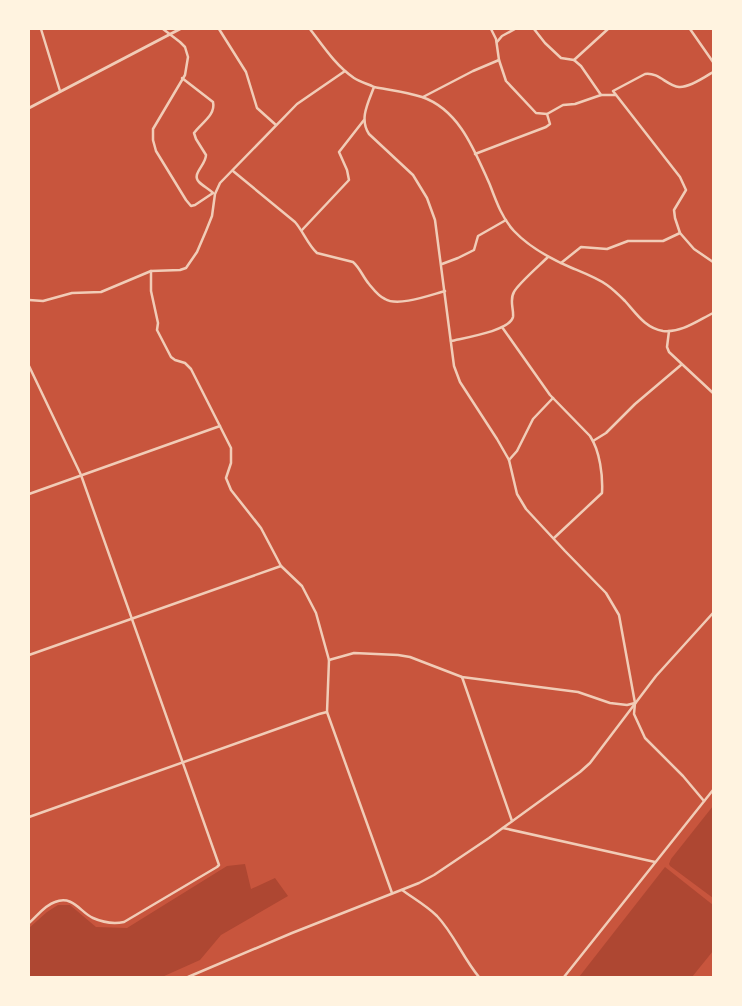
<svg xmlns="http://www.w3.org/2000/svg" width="742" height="1006" font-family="'Roboto Serif',serif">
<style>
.green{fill:#ae4732}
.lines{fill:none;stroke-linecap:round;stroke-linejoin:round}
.minor{stroke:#f1ccb7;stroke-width:2.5}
.tertiary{stroke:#f1ccb7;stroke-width:3}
</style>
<rect width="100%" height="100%" fill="#c8553d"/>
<g class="green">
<polygon points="713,806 713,898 670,866 669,864 671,859"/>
<polygon points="245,864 251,889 275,878 288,896 221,935 200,960 162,977 29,977 29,928 47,912 58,905 70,905 96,927 127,928 227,866"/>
<polygon points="665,867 713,905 713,951 692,977 579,977"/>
</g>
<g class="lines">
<g class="minor">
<polyline points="41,29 60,91"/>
<polyline points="163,29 180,42 185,47 188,57 185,75 153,129 153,140 156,151 186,200 191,206 195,205 213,193"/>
<polyline points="219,29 246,72 257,108 276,125"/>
<path d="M310,29C323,46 336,66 354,78C360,82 368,84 374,87"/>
<polyline points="534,29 545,43 561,58 574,60 608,29"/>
<polyline points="690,29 713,62"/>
<polyline points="497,42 502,36 515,29"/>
<polyline points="574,60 581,66 601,95"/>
<path d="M713,72C705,77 689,88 679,87C667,86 659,72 645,74L613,91L680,177L686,190L674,210L675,218L680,233L694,249L713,262"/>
<path d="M182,78L213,102C216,115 201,123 194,133L196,139L206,155C206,165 191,174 199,182C203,186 209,189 213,193"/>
<polyline points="423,97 473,71 499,60"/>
<polyline points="547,114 563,105 575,104 601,95 616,95"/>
<polyline points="475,154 546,127 550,124 547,114 536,113 506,81 499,60 496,39 491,29"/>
<path d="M233,171L295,222C303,231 308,245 317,253L353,262C360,268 363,277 369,284C374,290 378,296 385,299C398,307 430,295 445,291"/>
<polyline points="302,230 349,180 347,170 339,152 364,120"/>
<polyline points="561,263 581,247 607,249 628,241 663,241 680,233"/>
<polyline points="442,264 458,258 474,250 478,236 506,220"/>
<polyline points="151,271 151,291 158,323 157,330 171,357 175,360 185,363 191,369 231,448 231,463 226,478 231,490 261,528 281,566 302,586 316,613 329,660 327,712 392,893"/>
<polyline points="29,300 43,301 72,293 101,292 151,271 180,270 186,268 197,252 206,231 212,216 215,194 220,183 297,104 345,71"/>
<path d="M502,327L550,395L590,436C600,451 603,476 602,493L554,538"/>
<polyline points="669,331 667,347 669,352 713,393"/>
<path d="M451,341C463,338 510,331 513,317C514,309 509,300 514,292C518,284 540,265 548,257"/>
<path d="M29,366L81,475L219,865L217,867L124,922C114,924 102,922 93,918C80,912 73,895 55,902C45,905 37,916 29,923"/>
<polyline points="593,441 606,433 635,404 681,365"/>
<polyline points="509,460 517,451 533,419 553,398"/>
<polyline points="29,494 220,426"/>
<polyline points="29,655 281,566"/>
<polyline points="329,660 354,653 398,655 410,657 462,677 578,692 610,703 627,705 635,703"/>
<polyline points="462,677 512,821"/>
<path d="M704,801L683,776L645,738L634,714L635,703L619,615L606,593L565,551L526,509L517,494L509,460L497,439L460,382L454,366L435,220L427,198L413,175L369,134C359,119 368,103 374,87C390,90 407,92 422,97C460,110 475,152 490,185C496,201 502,218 514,231C530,248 551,259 572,268C584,273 597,278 607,285C614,290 620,296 625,301C636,313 645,328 663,331C681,333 697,321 713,313"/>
<polyline points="29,817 319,714 327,712"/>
<polyline points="503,828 655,862"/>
<path d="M402,890C413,898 427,906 437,916C454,934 463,958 479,977"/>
<polyline points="188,977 292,933 419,883 434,875 489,838 580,772 590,763 656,676 713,613"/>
<polyline points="564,977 713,790"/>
</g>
<polyline class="tertiary" points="29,108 180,29"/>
</g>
<rect width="742" height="1006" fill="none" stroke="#fff3e0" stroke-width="60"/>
</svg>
